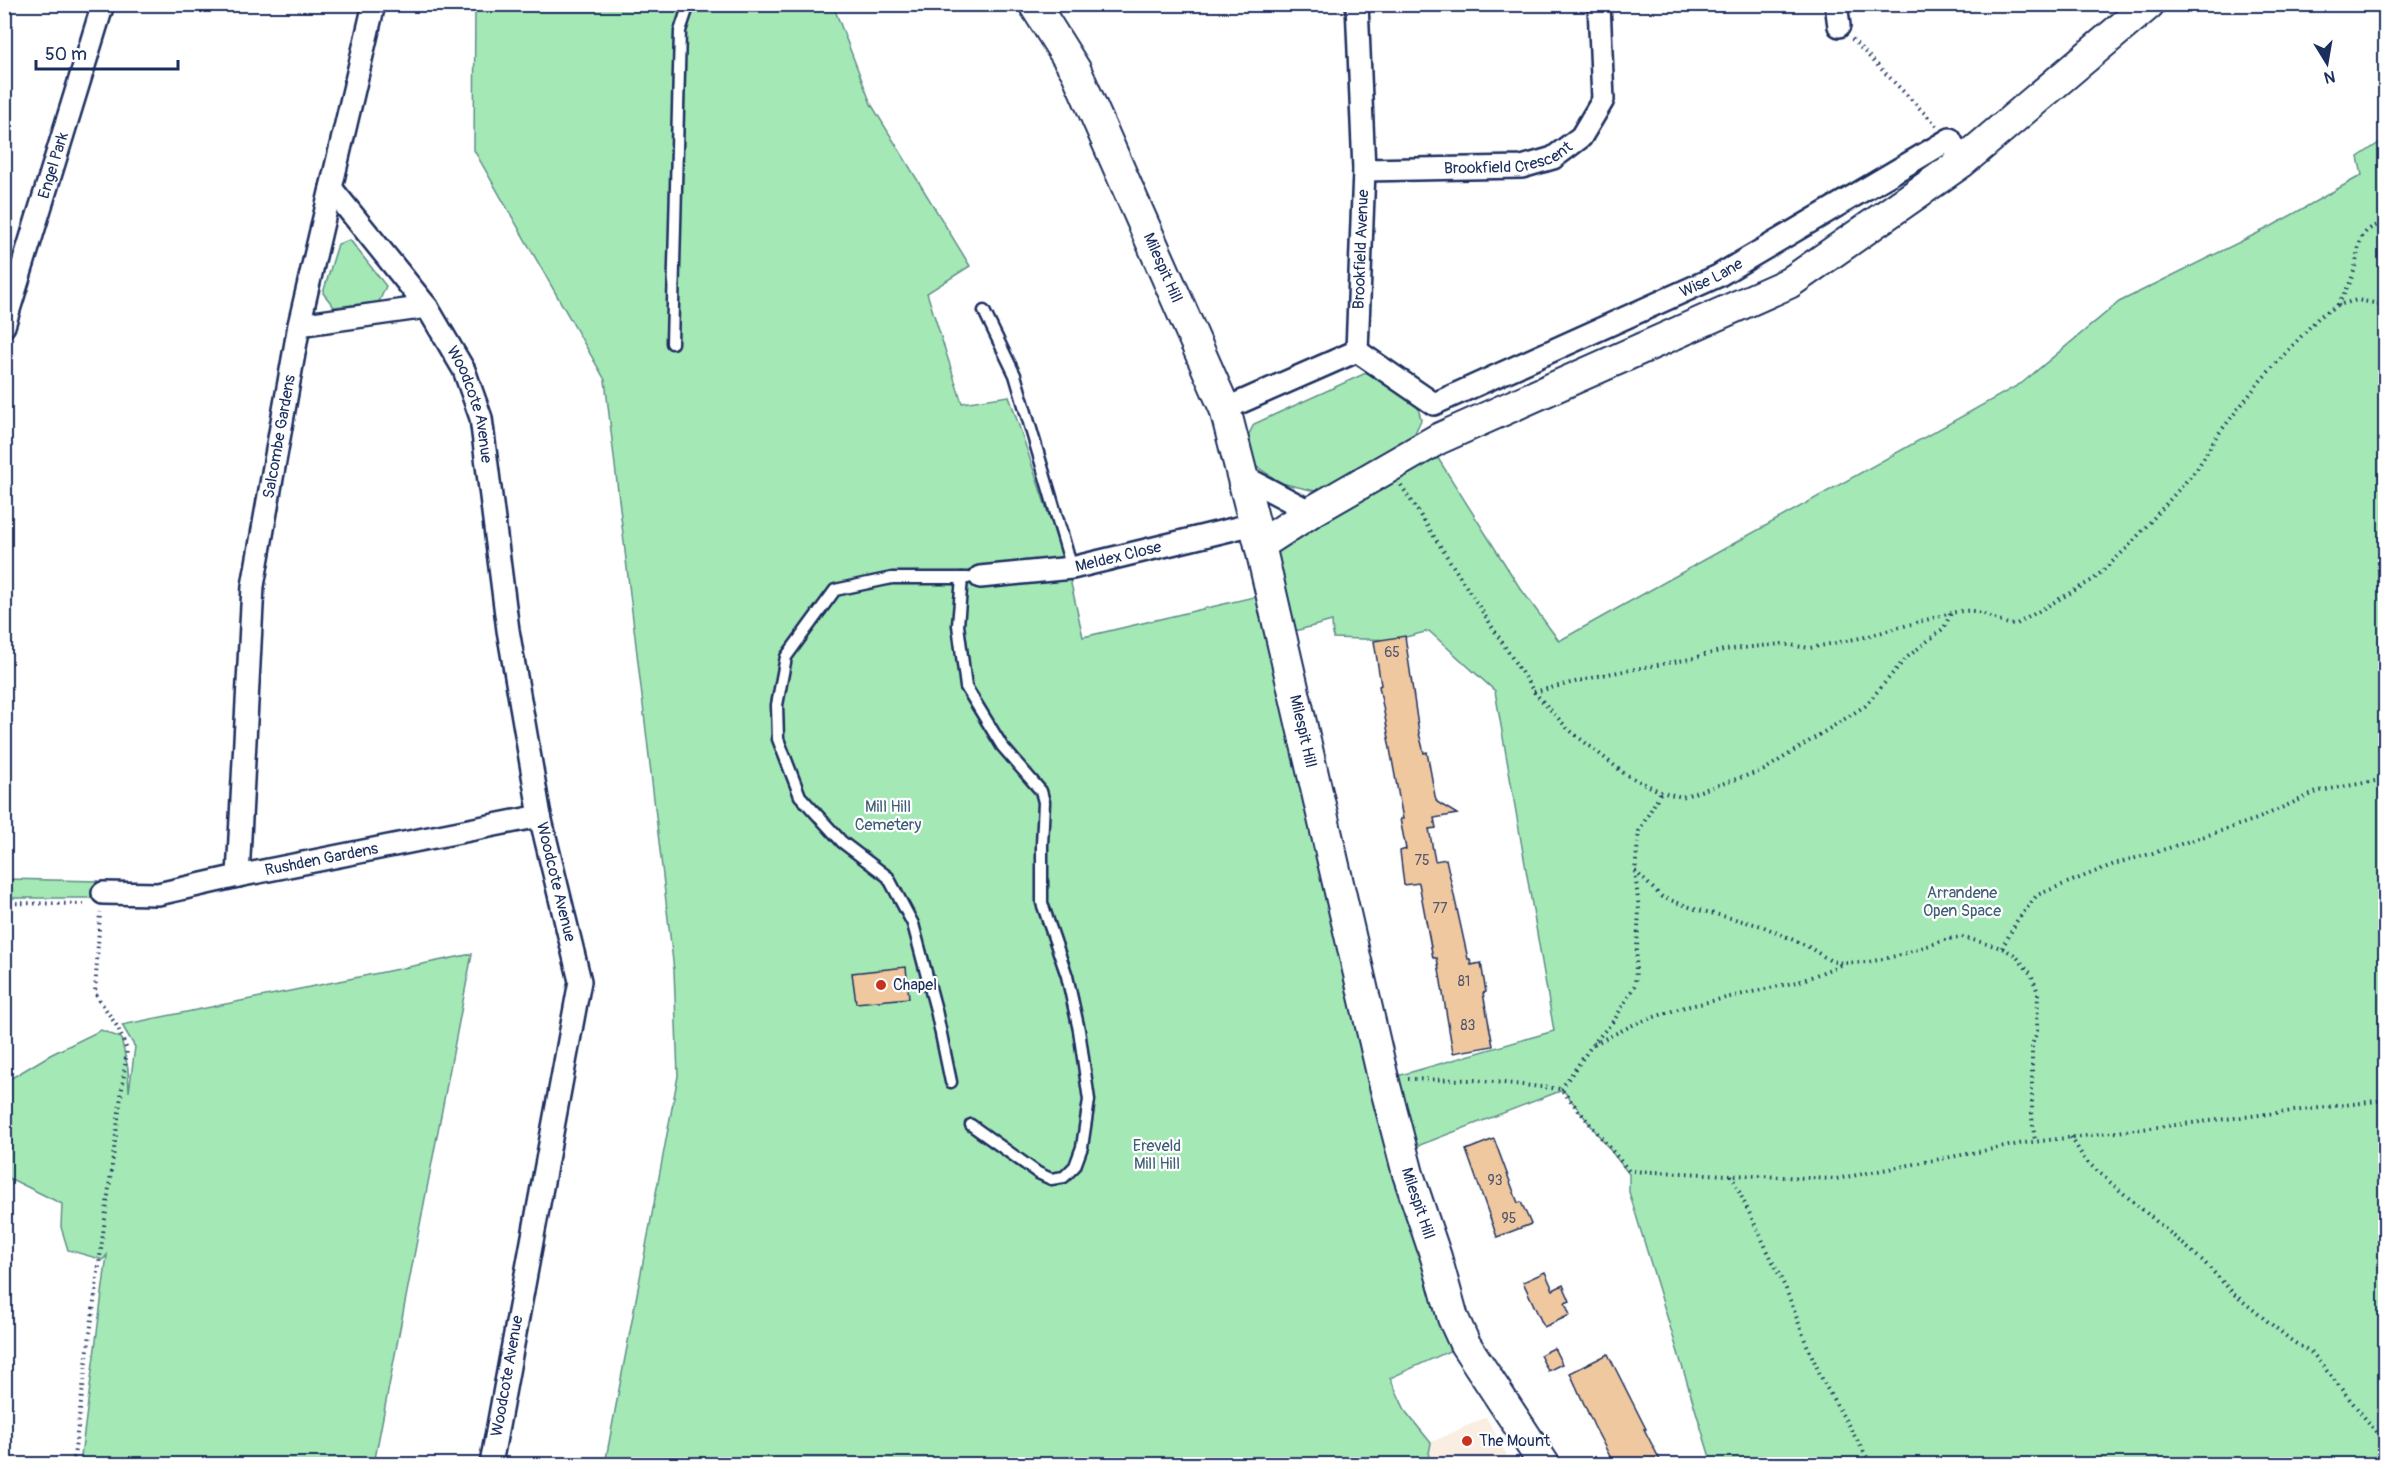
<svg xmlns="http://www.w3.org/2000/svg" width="2390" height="1469" font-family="Pangolin,sans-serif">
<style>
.built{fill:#faeee2}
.green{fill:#a4e9b5;stroke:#608c8a;stroke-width:1.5}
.building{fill:#efc89f;stroke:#1b2f5e;stroke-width:1.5}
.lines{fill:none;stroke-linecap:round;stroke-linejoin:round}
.lane-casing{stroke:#1b2f5e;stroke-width:15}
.street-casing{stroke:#1b2f5e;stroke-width:26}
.secondary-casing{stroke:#1b2f5e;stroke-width:34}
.path{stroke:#1b2f5e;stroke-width:4;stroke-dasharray:1.5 4.5;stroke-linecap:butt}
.lane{stroke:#fff;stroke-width:10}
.street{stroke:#fff;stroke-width:21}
.secondary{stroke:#fff;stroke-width:30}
.poi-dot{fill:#c8321e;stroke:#fff;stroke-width:2}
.labels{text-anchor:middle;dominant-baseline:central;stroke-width:4.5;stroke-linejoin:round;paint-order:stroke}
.number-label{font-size:14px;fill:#50556e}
.street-label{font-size:16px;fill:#1b2f5e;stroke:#fff}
.park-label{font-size:16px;fill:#3d5e74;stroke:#fff}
.poi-label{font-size:16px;fill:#1b2f5e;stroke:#fff;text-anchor:start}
</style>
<rect width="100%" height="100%" fill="#fff"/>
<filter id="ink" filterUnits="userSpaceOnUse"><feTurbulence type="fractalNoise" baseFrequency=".0167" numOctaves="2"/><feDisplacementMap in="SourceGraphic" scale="12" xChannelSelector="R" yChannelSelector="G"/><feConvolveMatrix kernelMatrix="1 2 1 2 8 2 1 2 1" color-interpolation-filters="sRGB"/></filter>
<g filter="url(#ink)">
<polygon class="built" points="1486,1417 1512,1464 1384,1464"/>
<g class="green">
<polygon points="475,5 833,5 871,104 970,266 927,293 962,403 1009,396 1070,579 1083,637 1271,593 1260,545 1309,513 1429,444 1518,585 1559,641 2022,383 2119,302 2272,226 2362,175 2358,157 2385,139 2385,1464 1712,1464 1629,1192 1629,1174 1563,1090 1407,1150 1387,1079 1554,1031 1495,691 1429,631 1394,640 1333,638 1332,621 1280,635 1383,1078 1408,1174 1436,1257 1453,1318 1465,1344 1390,1378 1406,1412 1431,1443 1427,1464 605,1464 678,1076 674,970 605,380 474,150"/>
<polygon points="350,240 386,286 379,302 334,307 323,293 338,244"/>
<polygon points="1368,372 1399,382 1418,407 1421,420 1414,435 1331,486 1315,491 1281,483 1256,466 1244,444 1254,424"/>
<polygon points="5,879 98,881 96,898 5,898"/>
<polygon points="472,954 374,1464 80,1464 107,1255 103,1260 68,1250 61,1227 62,1204 5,1176 5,1082 50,1055 101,1030 121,1038 128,1068 129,1092 135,1047 122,1025"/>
</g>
<g class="building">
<polygon points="1405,636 1419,733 1424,753 1427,752 1435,796 1437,802 1457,814 1434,818 1436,828 1429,829 1435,861 1446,859 1468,959 1470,959 1471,965 1481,963 1486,992 1483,993 1493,1046 1453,1053 1437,958 1433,958 1419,883 1404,885 1400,851 1406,849 1400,819 1403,819 1388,738 1389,738 1379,686 1381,685 1374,641"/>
<polygon points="906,967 909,998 856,1003 852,973"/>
<polygon points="1494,1139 1518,1203 1521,1202 1531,1224 1497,1237 1466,1150"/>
<polygon points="1545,1272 1553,1290 1563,1285 1570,1301 1565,1303 1570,1315 1544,1327 1523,1282"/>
<polygon points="1554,1348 1562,1364 1548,1371 1540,1355"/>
<polygon points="1608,1354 1646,1429 1644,1429 1662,1464 1614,1464 1594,1426 1570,1373"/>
</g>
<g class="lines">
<defs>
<g id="lane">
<polyline points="984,311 1015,375 1072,568"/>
<polyline points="672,343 680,31 689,4"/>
<polyline points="962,578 958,625 966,687 1002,746 1041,791 1044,802 1042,845 1042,903 1067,976 1079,1030 1089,1100 1082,1147 1075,1166 1064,1177 1051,1179 1038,1173 971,1125"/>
<polyline points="951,1082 936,1010 913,924 888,877 842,842 800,796 778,739 777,705 786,657 835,590 892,578 968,578"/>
</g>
<g id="street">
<polyline points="1836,4 1839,26"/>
<path id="s1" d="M1364,170L1522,167L1553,158L1581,137L1603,100L1599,4"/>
<path id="s2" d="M331,188L427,307L464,370L481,418L508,630L540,816L580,981L491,1464"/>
<polyline points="299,325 427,307"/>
<path id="s3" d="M4,326L103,4"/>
<path id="s4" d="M1357,351L1434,404L1718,276L1950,139L1962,162"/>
<path id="s5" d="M1225,409L1357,351L1364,170L1357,4"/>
<polyline points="1241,475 1311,512"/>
<path id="s6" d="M980,577L1072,568L1254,524"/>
<path id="s7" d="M238,876L253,586L299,325L374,4"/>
<path id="s8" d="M103,893L158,894L238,876L540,816"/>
</g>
<g id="secondary">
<path id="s9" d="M1034,4L1076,71L1225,409L1260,545L1383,1078L1408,1174L1436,1257L1453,1318L1465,1344L1544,1464"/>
<polyline points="1260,545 1311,512 1438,439 1789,283 1962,162 2149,4"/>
</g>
</defs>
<use href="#lane" class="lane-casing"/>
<use href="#street" class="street-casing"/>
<use href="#secondary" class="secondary-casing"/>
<g class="path">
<polyline points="1852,39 1937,126"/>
<path d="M2338,305C2343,295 2350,285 2353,274C2361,252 2352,229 2386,223"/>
<path d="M1401,485L1534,692L1568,729L1625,774L1661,792L1682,797L1764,770L1865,706L1905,659L1944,628L1951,613C1987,605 1985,621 2015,625L2094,579L2127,548L2197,469L2216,437L2261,380L2320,316L2338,305L2357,300L2386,305"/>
<polyline points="1534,692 1607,674 1690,659 1723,650 1781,644 1810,648 1865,637 1951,613"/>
<polyline points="1635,871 1662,897 1695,909 1762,926 1807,946 1831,961 1843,963 1869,962 1900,955 1948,939 1962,937 2002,948 2015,955 2031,974 2038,993 2037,1031 2032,1045 2032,1117 2035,1141"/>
<polyline points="4,903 87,904"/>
<polyline points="2002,948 2017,921 2037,895 2117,863 2150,854 2257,819 2319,791 2386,779"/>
<polyline points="1594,1044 1637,1023 1681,1008 1801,981 1843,964"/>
<polyline points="1408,1079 1474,1080 1561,1089 1629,1171 1836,1179 2024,1143 2386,1100"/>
<polyline points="1561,1089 1593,1044 1615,1019 1635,985 1639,910 1635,871 1639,831 1661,792"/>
<polyline points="2071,1137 2085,1160 2104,1177 2203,1261 2235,1295 2292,1341 2314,1355 2386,1444"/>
<polyline points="1731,1175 1786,1289 1806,1343 1825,1385 1871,1464"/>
<polyline points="73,1464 127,1050 118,1028 95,993 100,912"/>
</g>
<use href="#lane" class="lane"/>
<use href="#street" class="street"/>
<use href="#secondary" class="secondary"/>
</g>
</g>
<g class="poi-dot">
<circle cx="881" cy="985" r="6"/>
<circle cx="1467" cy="1441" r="6"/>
</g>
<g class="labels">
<g class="number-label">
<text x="1392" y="652">65</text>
<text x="1422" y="860">75</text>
<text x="1440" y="908">77</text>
<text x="1464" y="981">81</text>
<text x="1468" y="1025">83</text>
<text x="1495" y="1180">93</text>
<text x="1509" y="1218">95</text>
</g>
<g class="street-label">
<text stroke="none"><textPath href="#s1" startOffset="146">Brookfield Crescent</textPath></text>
<text stroke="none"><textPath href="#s3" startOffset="168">Engel Park</textPath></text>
<text stroke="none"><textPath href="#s5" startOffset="246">Brookfield Avenue</textPath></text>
<text stroke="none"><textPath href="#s9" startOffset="294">Milespit Hill</textPath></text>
<text stroke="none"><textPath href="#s4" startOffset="398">Wise Lane</textPath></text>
<text stroke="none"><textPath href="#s2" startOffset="261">Woodcote Avenue</textPath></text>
<text stroke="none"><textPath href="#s7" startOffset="442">Salcombe Gardens</textPath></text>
<text stroke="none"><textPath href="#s6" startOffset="140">Meldex Close</textPath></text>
<text stroke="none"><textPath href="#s9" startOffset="780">Milespit Hill</textPath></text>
<text stroke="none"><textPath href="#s8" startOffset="222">Rushden Gardens</textPath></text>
<text stroke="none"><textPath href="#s2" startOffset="747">Woodcote Avenue</textPath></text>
<text stroke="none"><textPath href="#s9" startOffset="1266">Milespit Hill</textPath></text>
<text transform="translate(507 1376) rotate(-80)">Woodcote Avenue</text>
</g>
<g class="park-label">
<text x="888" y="807">Mill Hill<tspan x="888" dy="18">Cemetery</tspan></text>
<text x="1962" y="893">Arrandene<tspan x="1962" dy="18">Open Space</tspan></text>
<text x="1157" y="1146">Ereveld<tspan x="1157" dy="18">Mill Hill</tspan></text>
</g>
<g class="poi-label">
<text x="893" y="985">Chapel</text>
<text x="1479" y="1441">The Mount</text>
</g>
</g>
<rect width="2390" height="1469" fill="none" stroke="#fff" stroke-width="24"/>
<rect x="12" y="12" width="2366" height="1445" fill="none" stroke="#1b2f5e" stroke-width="2" filter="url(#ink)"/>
<g transform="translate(2327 63) rotate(169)" stroke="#ffffff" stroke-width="4.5" paint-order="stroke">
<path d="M0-4.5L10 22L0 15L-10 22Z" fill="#1b2f5e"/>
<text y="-9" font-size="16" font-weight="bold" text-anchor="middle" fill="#1b2f5e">N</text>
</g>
<path d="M36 60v9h142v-9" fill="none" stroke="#1b2f5e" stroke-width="3"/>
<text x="45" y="60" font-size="18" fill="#1b2f5e" stroke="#ffffff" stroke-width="4.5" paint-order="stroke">50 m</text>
</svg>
